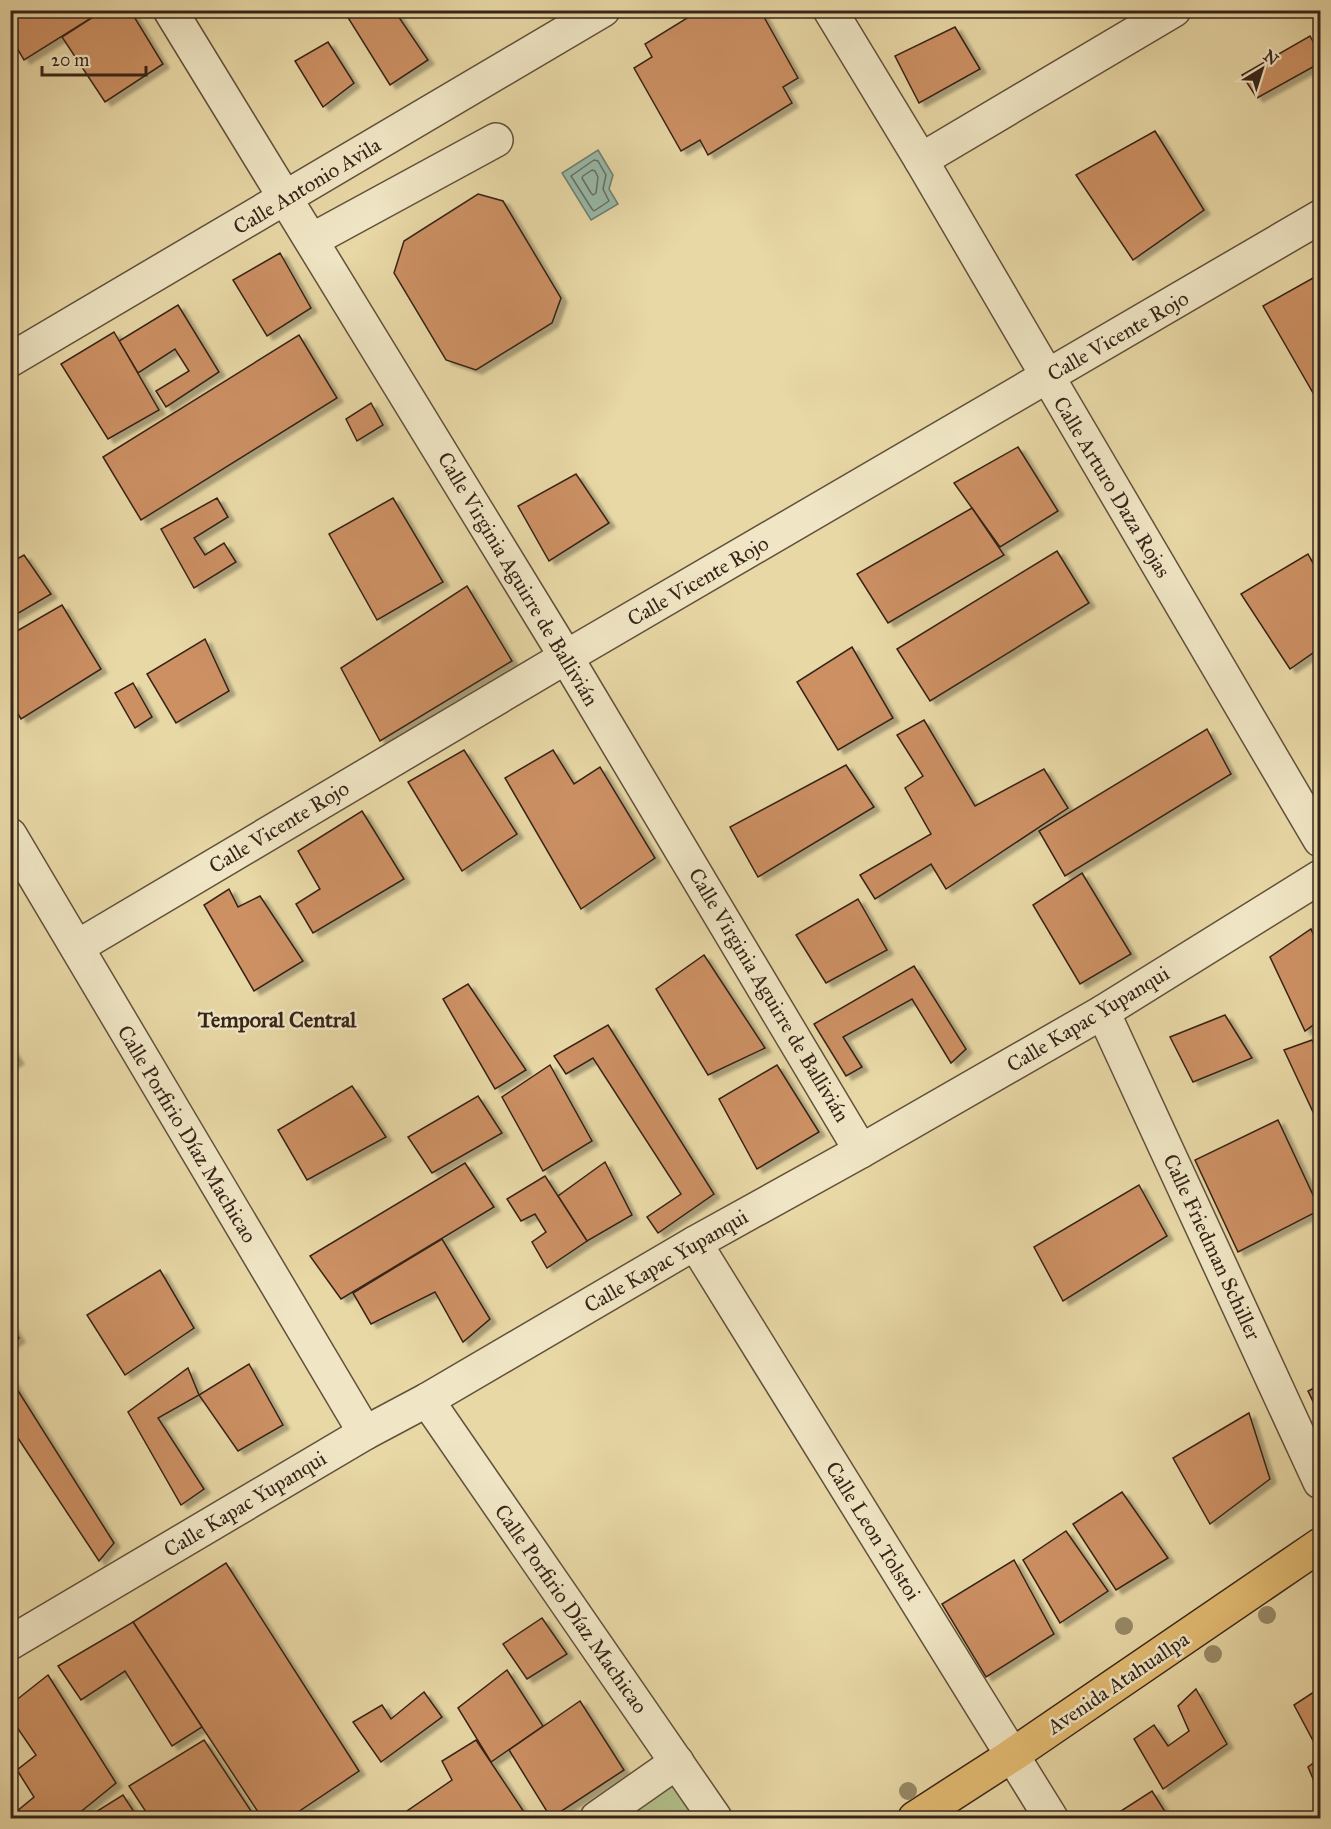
<svg xmlns="http://www.w3.org/2000/svg" width="1331" height="1829" font-family="'IM FELL Great Primer',serif">
<style>
.green{fill:#b2bf89;stroke:#747250;stroke-width:1.5}
.water{fill:#97b9a9;stroke:#707d6f;stroke-width:1.5}
.lines{fill:none;stroke-linecap:round;stroke-linejoin:round}
.shore{stroke:#666e60;stroke-width:1.5}
.building{fill:#cc9064;stroke:#362418;stroke-width:1.5;filter:url(#shadow)}
.minor-casing{stroke:#62513c;stroke-width:36}
.major-casing{stroke:#362418;stroke-width:36}
.minor{stroke:#f0e6c5;stroke-width:33}
.major{stroke:#e4bc73;stroke-width:33}
.tree{fill:#978a67}
.labels{text-anchor:middle;dominant-baseline:central;stroke-width:5;stroke-linejoin:round;paint-order:stroke}
.street-label{font-size:21px;fill:#362418;stroke:#f0e6c5}
.neighbourhood-label{font-size:22px;font-weight:bold;fill:#362418;stroke:#f0e6c5}
</style>
<defs>
<filter id="shadow"><feDropShadow dx="6" dy="4" stdDeviation="1.5" flood-color="#0004"/></filter>
</defs>
<rect width="100%" height="100%" fill="#e8d8a6"/>
<filter id="stains"><feTurbulence type="fractalNoise" baseFrequency=".00333" numOctaves="4"/><feColorMatrix values="0 0 0 0 .2 0 0 0 0 .09 0 0 0 0 .02 0 0 0 .5 -.17"/></filter>
<radialGradient id="worn" r=".72"><stop offset=".6" stop-color="#630" stop-opacity="0"/><stop offset="1" stop-color="#630" stop-opacity=".3"/></radialGradient>
<polygon class="green" points="669,1778 697,1818 612,1818"/>
<polygon class="water" points="598,150 613,175 609,189 618,204 591,220 562,173"/>
<g class="lines">
<g class="shore">
<polygon points="594,160 598,161 606,175 603,189 609,201 594,211 592,209 571,176"/>
<polygon points="592,170 595,171 598,177 596,193 593,195 591,193 582,178 583,176"/>
</g>
</g>
<g class="building">
<polygon points="17,10 104,10 24,60 10,36 10,14"/>
<polygon points="104,10 130,10 163,64 105,102 62,37"/>
<polygon points="356,10 394,10 428,60 390,85 347,16"/>
<polygon points="700,10 760,10 798,78 783,87 792,103 708,155 700,140 681,151 634,68 652,57 645,44"/>
<polygon points="955,27 980,69 919,103 895,56"/>
<polygon points="1310,36 1320,54 1320,63 1257,98 1242,75"/>
<polygon points="328,42 354,83 323,107 295,61"/>
<polygon points="1155,131 1204,210 1133,260 1076,175"/>
<polygon points="478,194 503,201 561,298 552,323 476,370 446,360 394,273 404,241"/>
<polygon points="280,253 311,308 267,336 233,280"/>
<polygon points="1313,278 1320,291 1320,405 1263,306"/>
<polygon points="178,305 219,372 166,407 156,391 189,371 175,349 138,373 119,341"/>
<polygon points="114,332 159,410 108,439 61,364"/>
<polygon points="299,335 337,398 141,520 103,457"/>
<polygon points="371,403 383,425 357,441 346,419"/>
<polygon points="1018,447 1058,511 1000,547 954,483"/>
<polygon points="576,474 609,523 549,561 518,506"/>
<polygon points="217,498 228,517 194,538 205,555 224,543 236,562 194,588 161,529"/>
<polygon points="393,498 443,582 377,620 329,534"/>
<polygon points="972,508 1004,555 888,623 857,574"/>
<polygon points="1057,551 1089,603 930,701 897,649"/>
<polygon points="1308,554 1320,576 1320,648 1290,669 1241,594"/>
<polygon points="24,555 51,594 10,618 10,563"/>
<polygon points="467,586 512,661 380,741 341,668"/>
<polygon points="62,605 101,669 21,719 10,701 10,635"/>
<polygon points="205,639 229,691 176,723 147,674"/>
<polygon points="852,647 893,718 838,750 797,682"/>
<polygon points="133,683 152,717 135,728 115,693"/>
<polygon points="924,720 975,806 1044,769 1068,808 946,889 931,864 875,899 860,875 931,834 905,788 923,776 897,735"/>
<polygon points="1207,729 1231,774 1065,876 1039,831"/>
<polygon points="464,750 517,834 462,871 408,782"/>
<polygon points="553,750 574,784 600,767 655,858 581,909 505,778"/>
<polygon points="846,765 874,807 758,877 730,827"/>
<polygon points="362,811 404,879 313,933 296,904 320,889 298,851"/>
<polygon points="1082,873 1131,954 1080,984 1033,905"/>
<polygon points="229,889 238,907 260,896 303,961 254,991 204,905"/>
<polygon points="858,899 887,950 826,983 796,935"/>
<polygon points="1311,929 1320,950 1320,1020 1305,1031 1270,957"/>
<polygon points="704,955 765,1048 708,1075 656,989"/>
<polygon points="914,966 966,1049 951,1063 912,999 843,1037 862,1067 846,1076 814,1024"/>
<polygon points="468,984 526,1070 495,1089 443,999"/>
<polygon points="1225,1015 1252,1058 1193,1082 1170,1037"/>
<polygon points="608,1025 714,1194 658,1233 647,1217 681,1194 593,1058 566,1074 554,1056"/>
<polygon points="1312,1040 1320,1059 1320,1127 1284,1050"/>
<polygon points="10,1048 18,1060 10,1065"/>
<polygon points="550,1065 592,1141 543,1171 502,1097"/>
<polygon points="777,1065 819,1132 757,1169 719,1099"/>
<polygon points="352,1086 386,1137 307,1180 278,1130"/>
<polygon points="478,1096 502,1133 432,1173 408,1137"/>
<polygon points="1278,1120 1320,1210 1238,1252 1195,1160"/>
<polygon points="605,1162 632,1215 587,1241 558,1196"/>
<polygon points="465,1163 494,1207 341,1299 310,1256"/>
<polygon points="545,1176 587,1241 547,1268 532,1242 546,1232 535,1214 521,1221 507,1199"/>
<polygon points="1139,1185 1167,1236 1063,1301 1034,1247"/>
<polygon points="442,1239 490,1319 463,1342 435,1292 371,1324 353,1293"/>
<polygon points="160,1270 194,1328 125,1375 87,1315"/>
<polygon points="10,1324 19,1338 10,1345"/>
<polygon points="249,1364 283,1425 238,1451 199,1395"/>
<polygon points="188,1368 199,1395 158,1418 204,1489 181,1505 128,1412"/>
<polygon points="10,1378 114,1543 99,1561 10,1426"/>
<polygon points="1320,1385 1320,1416 1308,1391"/>
<polygon points="1249,1413 1270,1479 1210,1524 1173,1458"/>
<polygon points="1122,1492 1168,1558 1116,1590 1073,1524"/>
<polygon points="1066,1531 1108,1591 1060,1623 1023,1560"/>
<polygon points="1014,1560 1054,1634 986,1677 942,1604"/>
<polygon points="226,1563 359,1771 289,1818 262,1818 133,1622"/>
<polygon points="542,1618 567,1654 527,1679 503,1644"/>
<polygon points="133,1622 202,1727 172,1746 125,1671 81,1700 58,1666"/>
<polygon points="507,1670 543,1726 491,1762 458,1708"/>
<polygon points="48,1675 116,1783 73,1818 20,1818 16,1812 34,1797 17,1770 36,1755 10,1717 10,1705"/>
<polygon points="1320,1688 1320,1745 1317,1748 1294,1705"/>
<polygon points="1196,1689 1227,1744 1163,1789 1134,1739 1154,1725 1168,1746 1189,1731 1178,1706"/>
<polygon points="424,1692 442,1717 381,1762 353,1722 382,1705 391,1719"/>
<polygon points="580,1701 624,1770 551,1818 509,1750"/>
<polygon points="204,1740 253,1814 246,1818 150,1818 129,1786"/>
<polygon points="476,1740 528,1818 412,1818 407,1811 452,1780 442,1761"/>
<polygon points="1320,1758 1320,1795 1308,1767"/>
<polygon points="1152,1791 1169,1818 1110,1818"/>
<polygon points="123,1795 138,1818 86,1818"/>
</g>
<g class="lines">
<defs>
<g id="minor">
<polyline points="170,10 566,657 861,1151"/>
<polyline points="830,10 921,160 1048,377 1320,840"/>
<polyline points="921,160 1174,10"/>
<polyline points="312,240 496,140"/>
<polyline points="10,360 603,10"/>
<polyline points="10,835 365,1433"/>
<polyline points="77,947 566,657 1320,217"/>
<polyline points="1103,1012 1320,1482"/>
<polyline points="695,1243 1051,1818"/>
<polyline points="427,1400 715,1818"/>
<polyline points="10,1643 365,1433 427,1400 695,1243 861,1151 1103,1012 1320,877"/>
<polyline points="597,1818 677,1762"/>
</g>
<polyline id="major" points="915,1818 1011,1756 1320,1545"/>
</defs>
<use href="#minor" class="minor-casing"/>
<use href="#major" class="major-casing"/>
<use href="#minor" class="minor"/>
<use href="#major" class="major"/>
</g>
<g class="tree">
<circle cx="1267" cy="1615" r="9"/>
<circle cx="1124" cy="1626" r="9"/>
<circle cx="1213" cy="1654" r="9"/>
<circle cx="908" cy="1791" r="9"/>
</g>
<g class="labels">
<g class="street-label">
<text transform="translate(307 186) rotate(-31)">Calle Antonio Avila</text>
<text transform="translate(1118 336) rotate(-30)">Calle Vicente Rojo</text>
<text transform="translate(1112 487) rotate(59)">Calle Arturo Daza Rojas</text>
<text transform="translate(518 579) rotate(59)">Calle Virginia Aguirre de Ballivián</text>
<text transform="translate(698 581) rotate(-30)">Calle Vicente Rojo</text>
<text transform="translate(279 827) rotate(-31)">Calle Vicente Rojo</text>
<text transform="translate(769 995) rotate(59)">Calle Virginia Aguirre de Ballivián</text>
<text transform="translate(1088 1019) rotate(-31)">Calle Kapac Yupanqui</text>
<text transform="translate(187 1134) rotate(59)">Calle Porfirio Díaz Machicao</text>
<text transform="translate(1212 1247) rotate(65)">Calle Friedman Schiller</text>
<text transform="translate(666 1261) rotate(-30)">Calle Kapac Yupanqui</text>
<text transform="translate(245 1504) rotate(-31)">Calle Kapac Yupanqui</text>
<text transform="translate(873 1531) rotate(58)">Calle Leon Tolstoi</text>
<text transform="translate(571 1609) rotate(55)">Calle Porfirio Díaz Machicao</text>
<text transform="translate(1118 1683) rotate(-34)">Avenida Atahuallpa</text>
</g>
<g class="neighbourhood-label">
<text x="277" y="1019">Temporal Central</text>
</g>
</g>
<rect width="1331" height="1829" fill="none" stroke="#e8d8a6" stroke-width="36"/>
<rect x="12" y="12" width="1307" height="1805" fill="none" stroke="#362418" stroke-width="3"/>
<rect x="18" y="18" width="1295" height="1793" fill="none" stroke="#362418" stroke-width="1.5"/>
<g transform="translate(1262 69) rotate(38)" stroke="#f0e6c5" stroke-width="4.5" paint-order="stroke">
<path d="M0-4.5L10 22L0 15L-10 22Z" fill="#362418"/>
<text y="-9" font-size="16" font-weight="bold" text-anchor="middle" fill="#362418">N</text>
</g>
<path d="M42 66v9h104v-9" fill="none" stroke="#362418" stroke-width="3"/>
<text x="51" y="66" font-size="18" fill="#362418" stroke="#f0e6c5" stroke-width="4.5" paint-order="stroke">20 m</text>
<rect width="100%" height="100%" filter="url(#stains)"/>
<rect width="100%" height="100%" fill="url(#worn)"/>
</svg>
